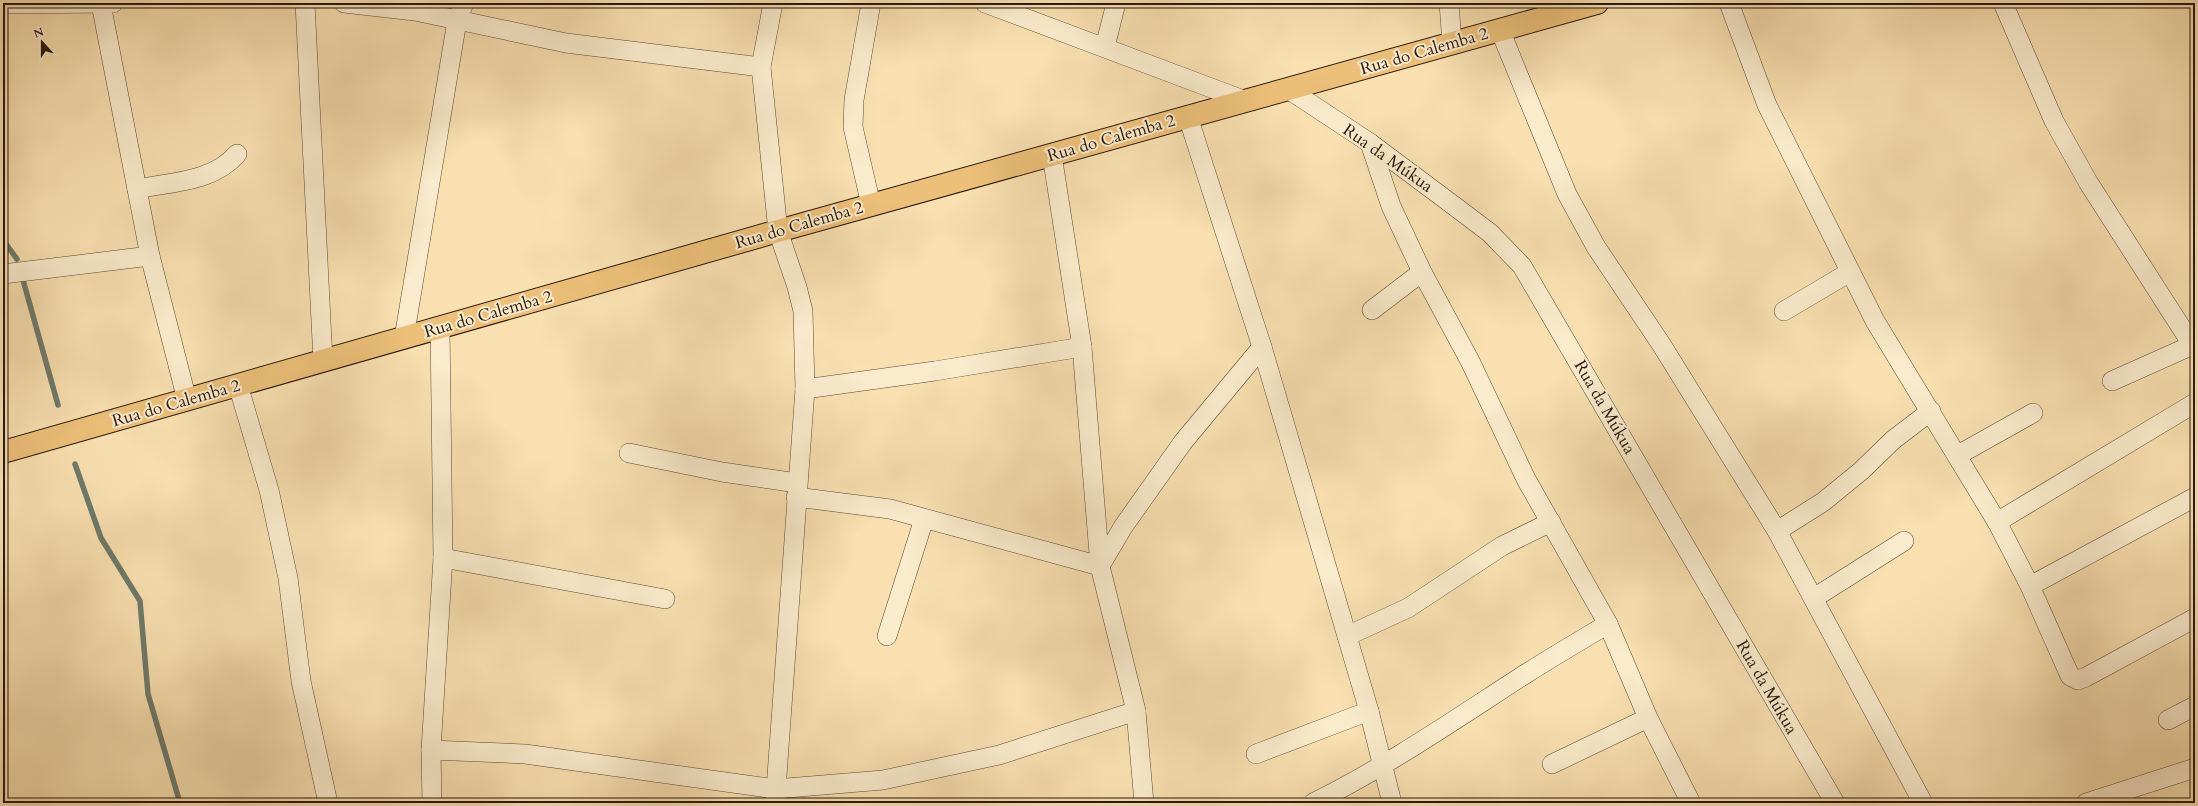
<svg xmlns="http://www.w3.org/2000/svg" width="2198" height="806" font-family="Cardo,serif">
<style>
.lines{fill:none;stroke-linecap:round;stroke-linejoin:round}
.stream{stroke:#6e7b6d;stroke-width:5.5}
.minor-casing{stroke:#5b4935;stroke-width:20}
.major-casing{stroke:#27170c;stroke-width:24}
.minor{stroke:#faebcc;stroke-width:19}
.major{stroke:#ecc078;stroke-width:22}
.labels{text-anchor:middle;dominant-baseline:central;stroke-width:4;stroke-linejoin:round;paint-order:stroke}
.street-label{font-size:17px;fill:#27170c;stroke:#faebcc}
</style>
<rect width="100%" height="100%" fill="#f8e0b0"/>
<filter id="stains"><feTurbulence type="fractalNoise" baseFrequency=".005" numOctaves="4"/><feColorMatrix values="0 0 0 0 .2 0 0 0 0 .09 0 0 0 0 .02 0 0 0 .5 -.17"/></filter>
<radialGradient id="worn" r=".72"><stop offset=".6" stop-color="#630" stop-opacity="0"/><stop offset="1" stop-color="#630" stop-opacity=".3"/></radialGradient>
<g class="lines">
<g class="stream">
<polyline points="3,240 17,259"/>
<polyline points="23,280 58,405"/>
<polyline points="75,464 101,538 140,601 148,694 180,803"/>
</g>
<defs>
<g id="minor">
<polyline points="305,3 323,361"/>
<polyline points="344,3 415,11 566,43 761,67"/>
<polyline points="773,3 761,67 778,231 797,287 803,311 805,389 775,803"/>
<polyline points="985,3 1246,101"/>
<polyline points="1449,3 1452,43"/>
<polyline points="1729,3 1767,105 1875,321 1997,522 2030,586 2070,676 2078,680 2086,677 2195,618"/>
<polyline points="2003,3 2054,121 2088,182 2195,349"/>
<polyline points="3,4 113,3"/>
<polyline points="101,4 150,256 187,400"/>
<polyline points="1500,30 1567,194 1596,247 1661,344 1777,531 1923,803"/>
<polyline points="1105,47 1116,3"/>
<polyline points="1288,89 1370,143 1453,205 1490,233 1522,266 1835,803"/>
<polyline points="1188,117 1262,347 1369,711 1392,803"/>
<polyline points="1370,143 1391,206 1422,272 1470,361 1526,479 1608,624 1648,718 1691,803"/>
<polyline points="1052,155 1082,347 1100,566 1136,711 1144,803"/>
<path d="M137,189C171,182 213,182 237,154"/>
<polyline points="871,205 853,127 854,100 871,3"/>
<polyline points="3,274 150,256"/>
<polyline points="1372,310 1422,272"/>
<polyline points="1784,311 1850,272"/>
<polyline points="404,338 457,21 464,3"/>
<polyline points="2112,381 2195,344"/>
<polyline points="238,385 269,490 288,578 301,681 328,803"/>
<polyline points="805,389 935,371 1082,347"/>
<polyline points="629,453 722,472 797,483"/>
<polyline points="1958,455 2033,413"/>
<polyline points="796,497 890,509 1100,566 1123,527 1183,442 1262,347"/>
<polyline points="1997,522 2195,403"/>
<polyline points="1777,531 1823,502 1861,471 1893,440 1931,411"/>
<polyline points="443,558 665,599"/>
<polyline points="2030,586 2195,497"/>
<polyline points="1814,598 1904,541"/>
<polyline points="887,636 924,519"/>
<polyline points="1347,636 1408,608 1502,546 1551,522"/>
<polyline points="2168,720 2195,706"/>
<polyline points="431,750 525,754 775,789 883,780 999,755 1136,711"/>
<polyline points="1256,754 1369,711"/>
<polyline points="1552,764 1648,718"/>
<polyline points="432,803 431,750 443,558 440,327"/>
<path d="M1313,803C1388,766 1457,718 1527,673C1554,656 1581,640 1608,624"/>
<polyline points="2086,803 2195,768"/>
</g>
<polyline id="major" points="3,452 778,231 1597,3"/>
</defs>
<use href="#minor" class="minor-casing"/>
<use href="#major" class="major-casing"/>
<use href="#minor" class="minor"/>
<use href="#major" class="major"/>
</g>
<g class="labels">
<g class="street-label">
<text transform="translate(1424 51) rotate(-16)">Rua do Calemba 2</text>
<text transform="translate(1111 138) rotate(-16)">Rua do Calemba 2</text>
<text transform="translate(1388 158) rotate(35)">Rua da Múkua</text>
<text transform="translate(799 225) rotate(-16)">Rua do Calemba 2</text>
<text transform="translate(488 314) rotate(-16)">Rua do Calemba 2</text>
<text transform="translate(176 403) rotate(-16)">Rua do Calemba 2</text>
<text transform="translate(1605 407) rotate(60)">Rua da Múkua</text>
<text transform="translate(1767 687) rotate(60)">Rua da Múkua</text>
</g>
</g>
<rect width="2198" height="806" fill="none" stroke="#f8e0b0" stroke-width="16"/>
<rect x="4" y="4" width="2190" height="798" fill="none" stroke="#27170c" stroke-width="2"/>
<rect x="8" y="8" width="2182" height="790" fill="none" stroke="#27170c"/>
<g transform="translate(42 42) rotate(339)" stroke="#faebcc" stroke-width="3" paint-order="stroke">
<path d="M0-3L7 15L0 10L-7 15Z" fill="#27170c"/>
<text y="-6" font-size="11" font-weight="bold" text-anchor="middle" fill="#27170c">N</text>
</g>
<rect width="100%" height="100%" filter="url(#stains)"/>
<rect width="100%" height="100%" fill="url(#worn)"/>
</svg>
